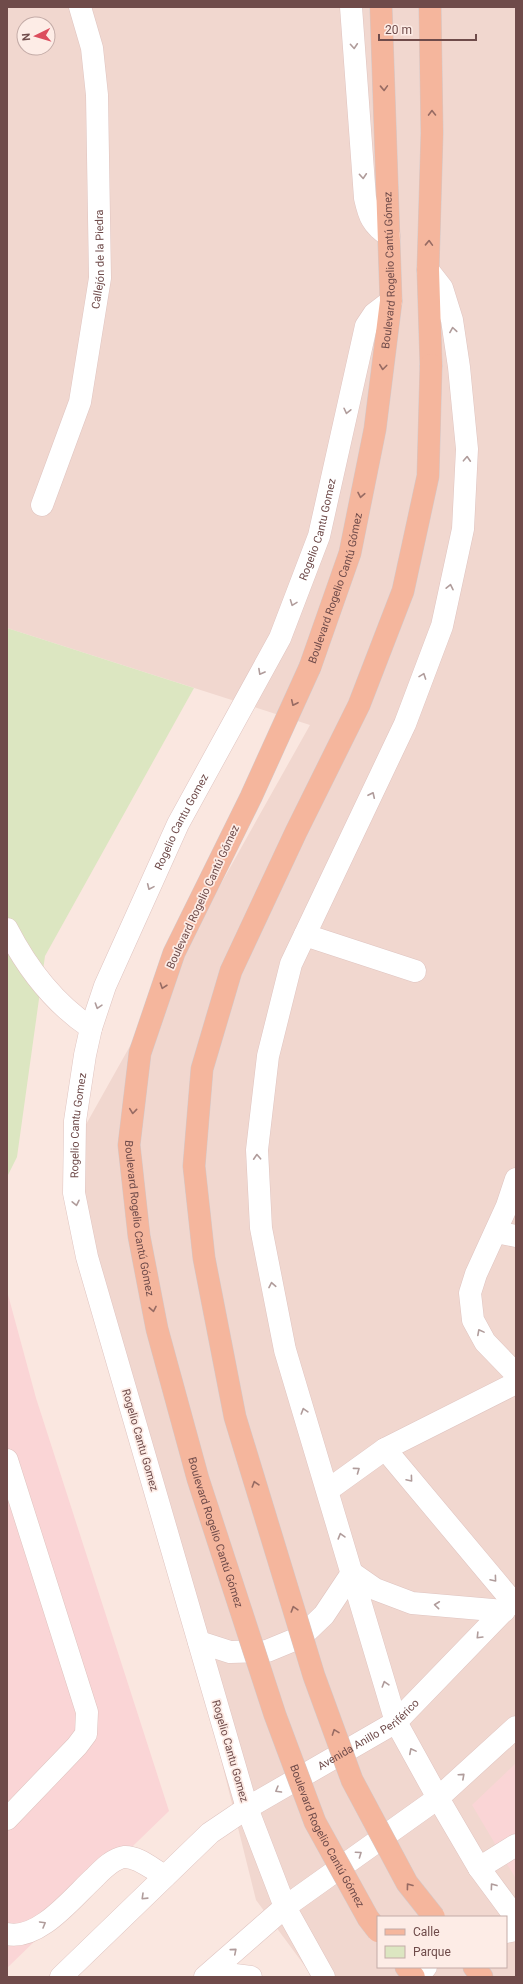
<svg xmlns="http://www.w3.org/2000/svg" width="523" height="1984" font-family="Roboto,sans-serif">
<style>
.residential{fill:#f1d7cf;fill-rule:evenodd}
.commercial{fill:#fad5d6}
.green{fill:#dce6c1}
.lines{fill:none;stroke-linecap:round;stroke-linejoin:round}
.minor-casing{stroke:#dfc4c0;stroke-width:23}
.major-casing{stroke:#d4c9c9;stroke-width:23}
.minor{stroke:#fff;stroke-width:22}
.major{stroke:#f5b69d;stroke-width:22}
.major-bridge-casing{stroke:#d4c9c9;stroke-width:23;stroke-linecap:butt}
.major-bridge{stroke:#f5b69d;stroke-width:22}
.oneway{stroke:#b09c9b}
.oneway2{stroke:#976b63}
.labels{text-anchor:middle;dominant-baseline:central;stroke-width:3.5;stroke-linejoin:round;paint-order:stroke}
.street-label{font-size:11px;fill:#6f4b4a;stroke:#fdece6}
</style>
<rect width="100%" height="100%" fill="#fae7e0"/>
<path class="residential" d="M7,7H516V1977H313L256,1900L70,1153L310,725L7,628ZM24,24H48V48H24ZM378,1917H506V1967H378Z"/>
<g class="commercial">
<polygon points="7,1291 36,1398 169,1811 7,1968"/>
<polygon points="516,1763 516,1879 472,1805"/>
</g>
<polygon class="green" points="7,628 194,688 45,956 17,1157 7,1177"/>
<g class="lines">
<defs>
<g id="minor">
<path d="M351,7L365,198C369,216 372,225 389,236"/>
<polyline points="428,270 442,288 452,320 459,367 467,449 463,529 442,626 405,724 291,964 268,1056 257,1150 261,1228 285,1350 396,1722 438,1798 479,1868 516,1918"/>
<path id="s1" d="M42,505L80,402L100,278L97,95L92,48L80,7"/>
<path d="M7,929C27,968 55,1004 91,1028"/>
<polyline points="305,935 415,971"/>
<polyline points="516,1179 507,1206 476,1274 470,1293 473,1320 485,1342 516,1374"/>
<polyline points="496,1232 516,1236"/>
<polyline points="385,1449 513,1602"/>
<polyline points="7,1460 87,1712 86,1734 77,1746 7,1819"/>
<polyline points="328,1490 385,1449 516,1383"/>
<polyline points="352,1573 375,1589 412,1603 504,1611"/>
<polyline points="199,1642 230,1652 267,1651 301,1637 324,1615 352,1573"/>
<polyline points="479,1868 516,1845"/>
<polyline points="506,1932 516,1930"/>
<path d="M7,1934C39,1941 73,1897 94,1878C102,1870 112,1859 124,1857C138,1856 153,1870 165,1876"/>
<path id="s2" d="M61,1977L210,1833L247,1808L396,1722L516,1598"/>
<polyline points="205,1977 285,1907 438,1798 516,1727"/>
<polyline points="215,1977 235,1975 251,1977"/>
<path id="s3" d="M324,1977L285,1907L247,1808L87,1257L74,1193L75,1121L85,1055L91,1028L105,986L178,824L280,638L319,536L366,326L374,314L391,301"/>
<polyline points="417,1977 426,1967"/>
</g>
<g id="major">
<polyline points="430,7 432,133 428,270 431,365"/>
<path id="s4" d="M310,667L350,553L375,429L391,301L381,7"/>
<polyline points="406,1967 414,1977"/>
<polyline points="474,1967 482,1977"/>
</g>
</defs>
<use href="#minor" class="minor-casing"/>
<use href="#major" class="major-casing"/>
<use href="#minor" class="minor"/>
<use href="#major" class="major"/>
<defs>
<g id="major-bridge">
<polyline points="431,365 428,476 403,591 359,705 296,832 231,971 202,1069 194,1166 204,1258 235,1417 314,1676 352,1780 407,1883 434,1917"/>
<path id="s5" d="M310,667L251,797L174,953L140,1053L129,1145L139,1236L157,1329L198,1479L275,1715L315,1822L368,1918L378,1931"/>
</g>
</defs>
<use href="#major-bridge" class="major-bridge-casing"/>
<use href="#major-bridge" class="major-bridge"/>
</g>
<defs><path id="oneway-chevron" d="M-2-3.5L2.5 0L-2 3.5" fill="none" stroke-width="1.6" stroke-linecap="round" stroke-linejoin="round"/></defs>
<g class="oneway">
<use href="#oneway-chevron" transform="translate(354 46) rotate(86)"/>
<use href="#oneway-chevron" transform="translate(363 176) rotate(86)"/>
<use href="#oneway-chevron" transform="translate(453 330) rotate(-99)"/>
<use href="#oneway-chevron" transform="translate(347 411) rotate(103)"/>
<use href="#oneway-chevron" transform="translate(467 459) rotate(-87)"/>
<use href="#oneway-chevron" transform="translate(450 587) rotate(-78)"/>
<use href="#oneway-chevron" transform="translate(293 603) rotate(111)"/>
<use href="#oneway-chevron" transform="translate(261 672) rotate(119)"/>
<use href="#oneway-chevron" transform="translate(423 676) rotate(-70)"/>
<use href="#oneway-chevron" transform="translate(372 795) rotate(-65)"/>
<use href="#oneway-chevron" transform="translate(150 887) rotate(114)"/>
<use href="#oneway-chevron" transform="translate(98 1006) rotate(108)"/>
<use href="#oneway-chevron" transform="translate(257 1157) rotate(-93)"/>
<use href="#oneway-chevron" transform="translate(76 1203) rotate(78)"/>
<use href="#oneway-chevron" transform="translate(272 1285) rotate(-101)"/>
<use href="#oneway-chevron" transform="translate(480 1332) rotate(-118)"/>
<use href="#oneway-chevron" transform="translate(304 1411) rotate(-107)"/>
<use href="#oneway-chevron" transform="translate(357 1470) rotate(-36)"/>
<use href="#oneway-chevron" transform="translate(410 1479) rotate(50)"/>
<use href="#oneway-chevron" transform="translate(341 1536) rotate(-106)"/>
<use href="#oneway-chevron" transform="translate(494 1579) rotate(50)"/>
<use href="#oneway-chevron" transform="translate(437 1605) rotate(-174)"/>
<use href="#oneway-chevron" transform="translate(479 1636) rotate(134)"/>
<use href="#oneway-chevron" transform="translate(385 1684) rotate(-107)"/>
<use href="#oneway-chevron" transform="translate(412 1751) rotate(-118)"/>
<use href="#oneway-chevron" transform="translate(462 1776) rotate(-42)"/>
<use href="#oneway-chevron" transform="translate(278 1790) rotate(150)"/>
<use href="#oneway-chevron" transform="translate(359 1854) rotate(-35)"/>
<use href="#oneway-chevron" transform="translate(493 1886) rotate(-126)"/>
<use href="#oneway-chevron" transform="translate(144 1897) rotate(136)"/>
<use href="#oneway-chevron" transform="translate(43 1924) rotate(-30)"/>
<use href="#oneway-chevron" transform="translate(234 1951) rotate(-41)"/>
</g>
<g class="oneway2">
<use href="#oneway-chevron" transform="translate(384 88) rotate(88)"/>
<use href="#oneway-chevron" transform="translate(432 113) rotate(-91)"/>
<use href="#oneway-chevron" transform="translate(429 243) rotate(-88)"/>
<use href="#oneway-chevron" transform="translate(383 367) rotate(97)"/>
<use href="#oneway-chevron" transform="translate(361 495) rotate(101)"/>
<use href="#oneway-chevron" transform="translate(294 703) rotate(115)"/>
<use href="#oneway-chevron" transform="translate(163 986) rotate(109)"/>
<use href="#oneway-chevron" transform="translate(133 1111) rotate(96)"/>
<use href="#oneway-chevron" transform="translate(153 1309) rotate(79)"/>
<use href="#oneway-chevron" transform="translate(255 1484) rotate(-107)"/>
<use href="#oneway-chevron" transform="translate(294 1609) rotate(-107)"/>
<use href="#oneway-chevron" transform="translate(335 1732) rotate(-110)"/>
<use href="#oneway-chevron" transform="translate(409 1886) rotate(-127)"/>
</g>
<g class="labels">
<g class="street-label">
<text stroke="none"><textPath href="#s1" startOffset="254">Callejón de la Piedra</textPath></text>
<text stroke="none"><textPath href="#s4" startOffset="407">Boulevard Rogelio Cantú Gómez</textPath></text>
<text stroke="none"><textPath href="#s3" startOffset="1541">Rogelio Cantu Gomez</textPath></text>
<text stroke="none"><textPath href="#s4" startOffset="83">Boulevard Rogelio Cantú Gómez</textPath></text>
<text stroke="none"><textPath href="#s3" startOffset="1217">Rogelio Cantu Gomez</textPath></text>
<text transform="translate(203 897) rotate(-65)">Boulevard Rogelio Cantú Gómez</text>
<text stroke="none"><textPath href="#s3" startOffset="893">Rogelio Cantu Gomez</textPath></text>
<text stroke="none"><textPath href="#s5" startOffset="589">Boulevard Rogelio Cantú Gómez</textPath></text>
<text transform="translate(140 1440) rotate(74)">Rogelio Cantu Gomez</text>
<text stroke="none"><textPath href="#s5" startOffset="913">Boulevard Rogelio Cantú Gómez</textPath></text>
<text stroke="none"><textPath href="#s2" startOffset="394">Avenida Anillo Periférico</textPath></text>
<text transform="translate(230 1751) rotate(74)">Rogelio Cantu Gomez</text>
<text stroke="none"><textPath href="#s5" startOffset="1237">Boulevard Rogelio Cantú Gómez</textPath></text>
</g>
</g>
<rect width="523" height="1984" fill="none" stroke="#6f4b4a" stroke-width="16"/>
<rect x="377" y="1916" width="130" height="52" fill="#fdece6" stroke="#c4aca8"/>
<rect x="385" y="1929" width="20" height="6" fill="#f5b69d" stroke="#c4aca8"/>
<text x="413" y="1936" font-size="12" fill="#6f4b4a">Calle</text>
<rect x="385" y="1946" width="20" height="12" fill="#dce6c1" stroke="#c4aca8"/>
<text x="413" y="1956" font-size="12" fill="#6f4b4a">Parque</text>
<g transform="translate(36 36) rotate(265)"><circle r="19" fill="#fdece6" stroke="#c4aca8"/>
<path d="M0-3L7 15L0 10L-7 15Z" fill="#dc4d5d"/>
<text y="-6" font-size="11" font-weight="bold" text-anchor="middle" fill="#6f4b4a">N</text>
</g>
<path d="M379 34v6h97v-6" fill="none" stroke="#6f4b4a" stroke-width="2"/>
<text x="385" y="34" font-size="12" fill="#6f4b4a" stroke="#fdece6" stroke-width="3" paint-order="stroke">20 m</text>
</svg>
